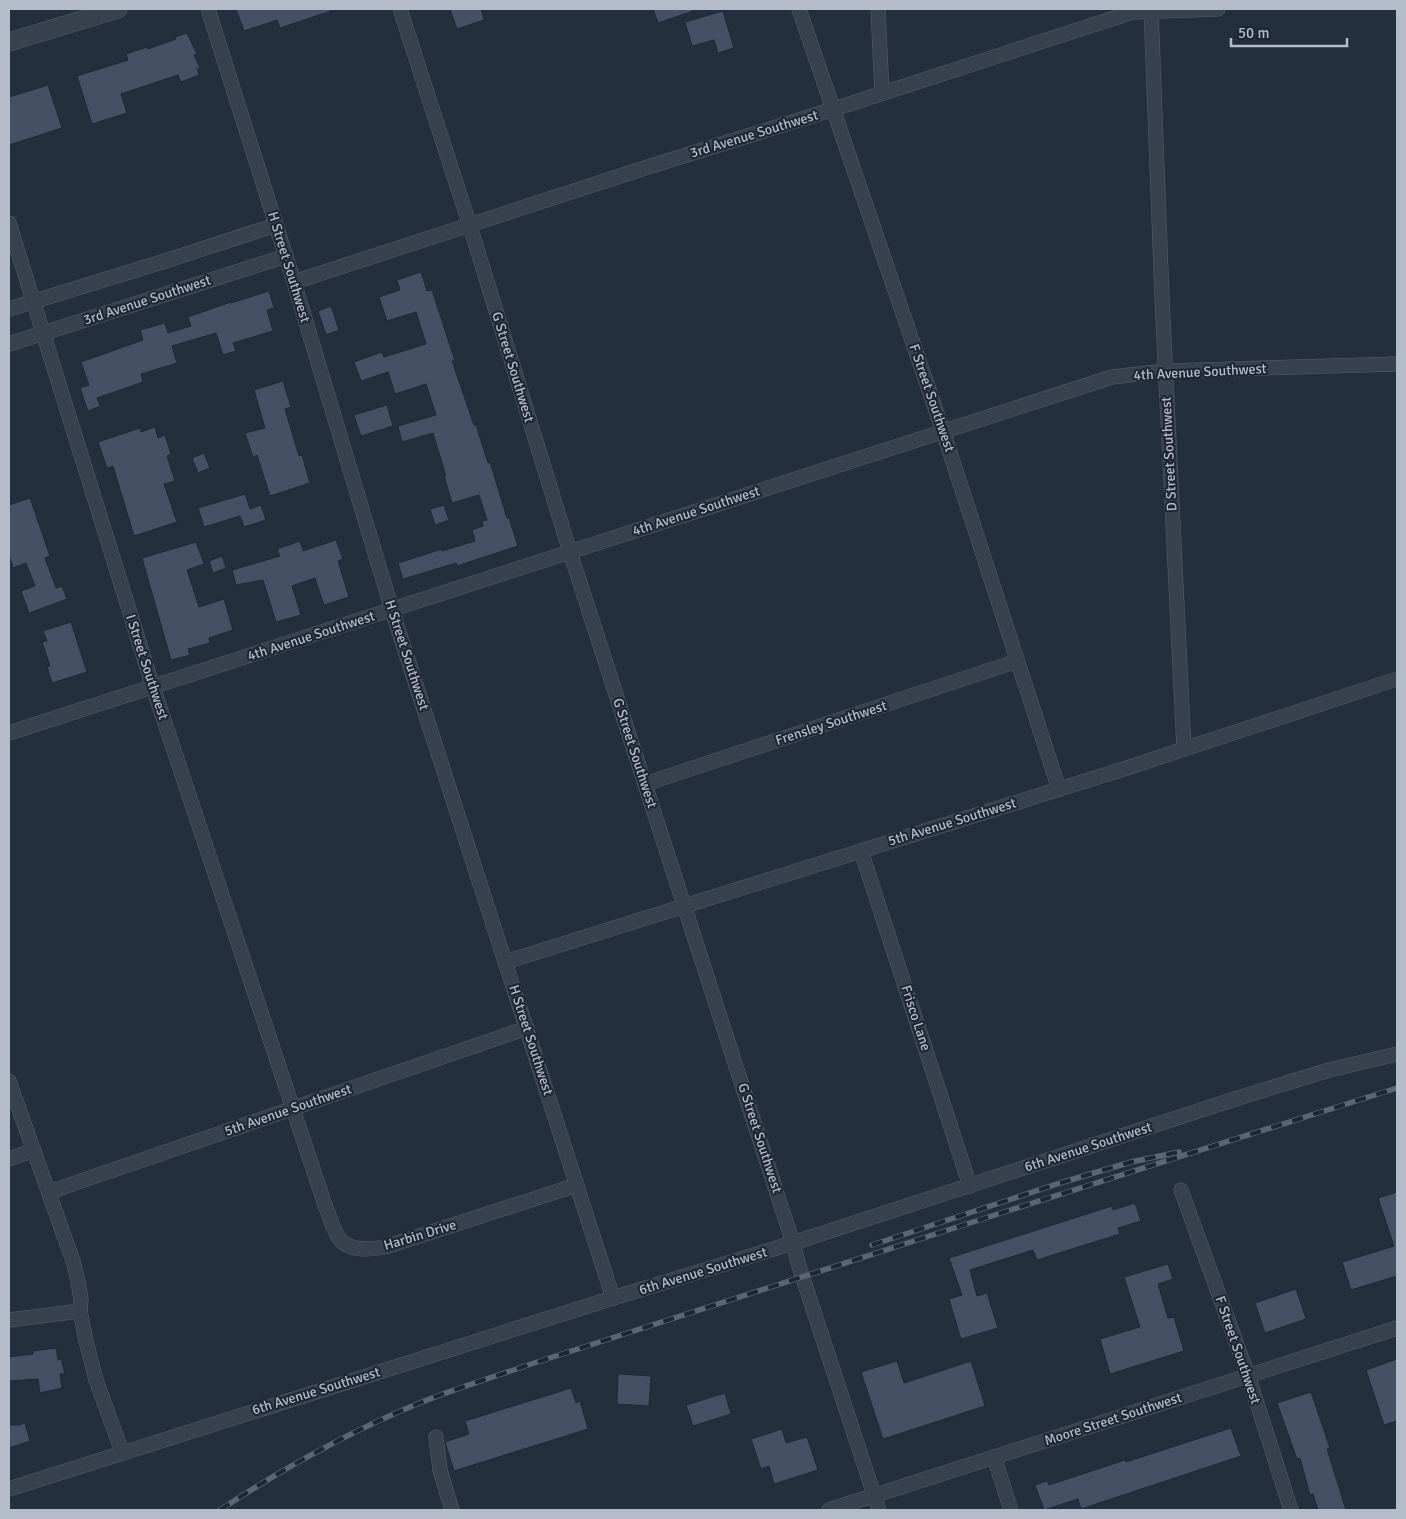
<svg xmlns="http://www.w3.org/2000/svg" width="1406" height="1519" font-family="Signika,sans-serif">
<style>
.building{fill:#455162;stroke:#1f2835}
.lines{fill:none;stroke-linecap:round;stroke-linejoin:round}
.minor-casing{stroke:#565f6c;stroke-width:15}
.tertiary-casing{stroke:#565f6c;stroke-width:19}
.minor{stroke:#38414e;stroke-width:14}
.tertiary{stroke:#38414e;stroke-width:18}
.rail-casing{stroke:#5a6575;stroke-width:5.5}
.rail{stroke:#1d2633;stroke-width:4;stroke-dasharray:11;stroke-linecap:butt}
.labels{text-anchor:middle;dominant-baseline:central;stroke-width:4;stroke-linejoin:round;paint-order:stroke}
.street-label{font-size:14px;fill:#b4bcc9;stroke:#1d2633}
</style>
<rect width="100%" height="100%" fill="#242f3e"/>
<g class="building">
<polygon points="236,9 331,9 331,11 280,28 277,20 244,31"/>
<polygon points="450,9 481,9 484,20 457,29"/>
<polygon points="653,9 693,9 693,11 658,23"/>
<polygon points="723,11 734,48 718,53 714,40 692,46 685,22"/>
<polygon points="187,33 197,54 194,55 200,68 197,69 199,75 181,82 178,75 121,94 127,113 92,124 77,76 128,60 126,54 147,47 148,49 176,39 175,37"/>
<polygon points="48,85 62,128 9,145 9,97"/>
<polygon points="421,272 427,291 432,290 455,361 452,361 474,425 476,425 488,463 490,462 507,518 509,518 518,546 457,566 456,563 403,579 398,563 442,549 442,551 475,541 472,530 483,526 482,521 487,520 479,495 452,503 444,476 446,476 433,433 402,442 398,426 436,415 426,384 395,394 388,372 361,381 354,362 382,352 384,357 426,344 416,312 387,321 379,297 400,290 397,280"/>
<polygon points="269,291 274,308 267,310 273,331 233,343 236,351 223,355 216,333 172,346 177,363 141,374 143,382 97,398 100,406 88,411 80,388 89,385 81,362 143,340 140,330 165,323 168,333 191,326 188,317 231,302 231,303"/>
<polygon points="331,306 339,330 326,335 318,311"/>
<polygon points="283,381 291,407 285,409 299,456 302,455 310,483 270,496 257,455 253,457 245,433 265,428 254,390"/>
<polygon points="387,405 393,426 361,436 354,415"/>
<polygon points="155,427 158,438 165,435 171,454 167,456 175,481 164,484 177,522 134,536 113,466 107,468 98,442 140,428 141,432"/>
<polygon points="204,453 210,468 198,473 192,458"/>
<polygon points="245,494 250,509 261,505 266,520 244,527 240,516 204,527 198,508"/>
<polygon points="30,498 50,556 45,558 56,588 62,586 67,599 29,613 21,591 35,586 26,563 13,568 9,555 9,505"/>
<polygon points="444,505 449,520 435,525 430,509"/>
<polygon points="336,540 343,559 338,561 349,597 324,605 315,578 292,586 301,615 276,622 263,580 236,585 232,570 280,556 277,549 300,541 303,551"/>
<polygon points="196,542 204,564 187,570 199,607 224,599 233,630 209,638 210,643 188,649 190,655 171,660 142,558"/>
<polygon points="222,556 226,568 213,573 209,561"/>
<polygon points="71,622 87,672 52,683 47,667 50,666 42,642 47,641 43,631"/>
<polygon points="1397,1192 1397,1276 1351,1290 1342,1262 1394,1246 1378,1198"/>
<polygon points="1135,1203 1141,1221 1118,1228 1120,1234 1037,1260 1033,1250 970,1270 977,1296 987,1293 998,1328 961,1339 949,1299 962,1295 949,1258 1112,1206 1113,1210"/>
<polygon points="1168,1264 1173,1279 1158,1284 1168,1318 1174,1317 1184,1351 1110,1374 1100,1339 1140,1327 1124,1277"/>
<polygon points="1296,1289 1306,1319 1265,1333 1255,1303"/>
<polygon points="56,1348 58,1360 61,1359 65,1374 60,1374 62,1388 40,1393 38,1379 9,1381 9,1357 33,1354 33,1351"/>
<polygon points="1397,1359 1397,1421 1384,1425 1366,1370"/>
<polygon points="897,1361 904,1383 971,1361 985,1406 883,1439 861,1372"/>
<polygon points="618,1374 651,1376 649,1406 617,1404"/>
<polygon points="571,1388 576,1403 580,1401 588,1429 454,1471 445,1442 469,1434 465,1421"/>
<polygon points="1311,1392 1330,1448 1327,1449 1346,1510 1318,1510 1313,1494 1310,1495 1300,1458 1297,1459 1277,1403"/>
<polygon points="725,1393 731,1414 693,1426 686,1405"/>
<polygon points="25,1423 30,1441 9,1448 9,1425 19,1425"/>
<polygon points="1231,1428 1241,1456 1081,1509 1078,1499 1044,1510 1035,1485 1047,1481 1049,1485 1125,1460 1126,1462"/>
<polygon points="782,1429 786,1443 807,1437 818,1470 774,1484 769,1466 761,1469 751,1439"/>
</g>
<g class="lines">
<defs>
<g id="minor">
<polyline points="208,9 294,282 392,610 613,1298"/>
<polyline points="400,9 470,226 570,552 793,1243 799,1266 879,1510"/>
<polyline points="799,9 943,431 1059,789"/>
<polyline points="878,9 882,93"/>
<polyline points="1151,9 1162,298 1184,749"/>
<path d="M9,223L153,687L325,1205C329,1215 332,1226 337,1235C346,1252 369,1250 385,1247L577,1185"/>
<polyline points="294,282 651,166 834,109 1133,12 1218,9"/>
<polyline points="9,309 162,262 276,225"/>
<polyline points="9,344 286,256"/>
<polyline points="9,733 1112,377 1165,371 1397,364"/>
<polyline points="645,784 1017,661"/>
<polyline points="861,851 970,1186"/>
<polyline points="505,962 1130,767 1397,679"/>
<polyline points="9,1081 73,1261 78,1281 81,1300 80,1311 86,1341 96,1380 122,1452"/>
<polyline points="9,1159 34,1150"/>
<polyline points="1181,1190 1248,1375 1291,1510"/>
<polyline points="49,1192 527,1028"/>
<polyline points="9,1320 80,1311"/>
<polyline points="436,1437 440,1470 452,1510"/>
<polyline points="994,1457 1011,1510"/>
<polyline points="9,1489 613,1298 793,1243 1235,1099 1329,1070 1397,1054"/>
<polyline points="829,1510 1397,1328"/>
</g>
<polyline id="tertiary" points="9,42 118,9"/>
</defs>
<use href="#minor" class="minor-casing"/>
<use href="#tertiary" class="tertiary-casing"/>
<use href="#minor" class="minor"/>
<use href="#tertiary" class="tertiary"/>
<defs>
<g id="rail">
<polyline points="872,1245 1060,1183 1131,1162 1179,1152"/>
<path d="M220,1510C282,1469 347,1433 417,1404C453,1389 491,1378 528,1365L1001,1213L1397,1088"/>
</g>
</defs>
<use href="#rail" class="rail-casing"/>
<use href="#rail" class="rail"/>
</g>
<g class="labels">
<g class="street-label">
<text transform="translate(754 134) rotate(-17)">3rd Avenue Southwest</text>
<text transform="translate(289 267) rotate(73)">H Street Southwest</text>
<text transform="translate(147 300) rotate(-18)">3rd Avenue Southwest</text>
<text transform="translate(513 367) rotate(73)">G Street Southwest</text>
<text transform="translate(1200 372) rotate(-3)">4th Avenue Southwest</text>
<text transform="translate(932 398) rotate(71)">F Street Southwest</text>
<text transform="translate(1169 454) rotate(-93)">D Street Southwest</text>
<text transform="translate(696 511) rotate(-18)">4th Avenue Southwest</text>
<text transform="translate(311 636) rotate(-18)">4th Avenue Southwest</text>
<text transform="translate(407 655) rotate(72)">H Street Southwest</text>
<text transform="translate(147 667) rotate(72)">I Street Southwest</text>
<text transform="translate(831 723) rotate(-18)">Frensley Southwest</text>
<text transform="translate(635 753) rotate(72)">G Street Southwest</text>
<text transform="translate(952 822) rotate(-17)">5th Avenue Southwest</text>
<text transform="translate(916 1018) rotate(72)">Frisco Lane</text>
<text transform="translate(531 1040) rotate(72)">H Street Southwest</text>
<text transform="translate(288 1110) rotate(-19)">5th Avenue Southwest</text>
<text transform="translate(760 1138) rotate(72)">G Street Southwest</text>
<text transform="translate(1088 1147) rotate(-18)">6th Avenue Southwest</text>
<text transform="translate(420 1235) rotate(-17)">Harbin Drive</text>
<text transform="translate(703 1271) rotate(-17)">6th Avenue Southwest</text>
<text transform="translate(1238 1350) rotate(71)">F Street Southwest</text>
<text transform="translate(316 1391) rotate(-17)">6th Avenue Southwest</text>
<text transform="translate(1113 1419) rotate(-18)">Moore Street Southwest</text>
</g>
</g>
<rect width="1406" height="1519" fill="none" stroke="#b4bcc9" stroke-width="20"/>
<path d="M1231 38v8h116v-8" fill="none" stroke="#b4bcc9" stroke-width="2.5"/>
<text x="1238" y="38" font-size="15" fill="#b4bcc9" stroke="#1d2633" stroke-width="4" paint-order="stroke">50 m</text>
</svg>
